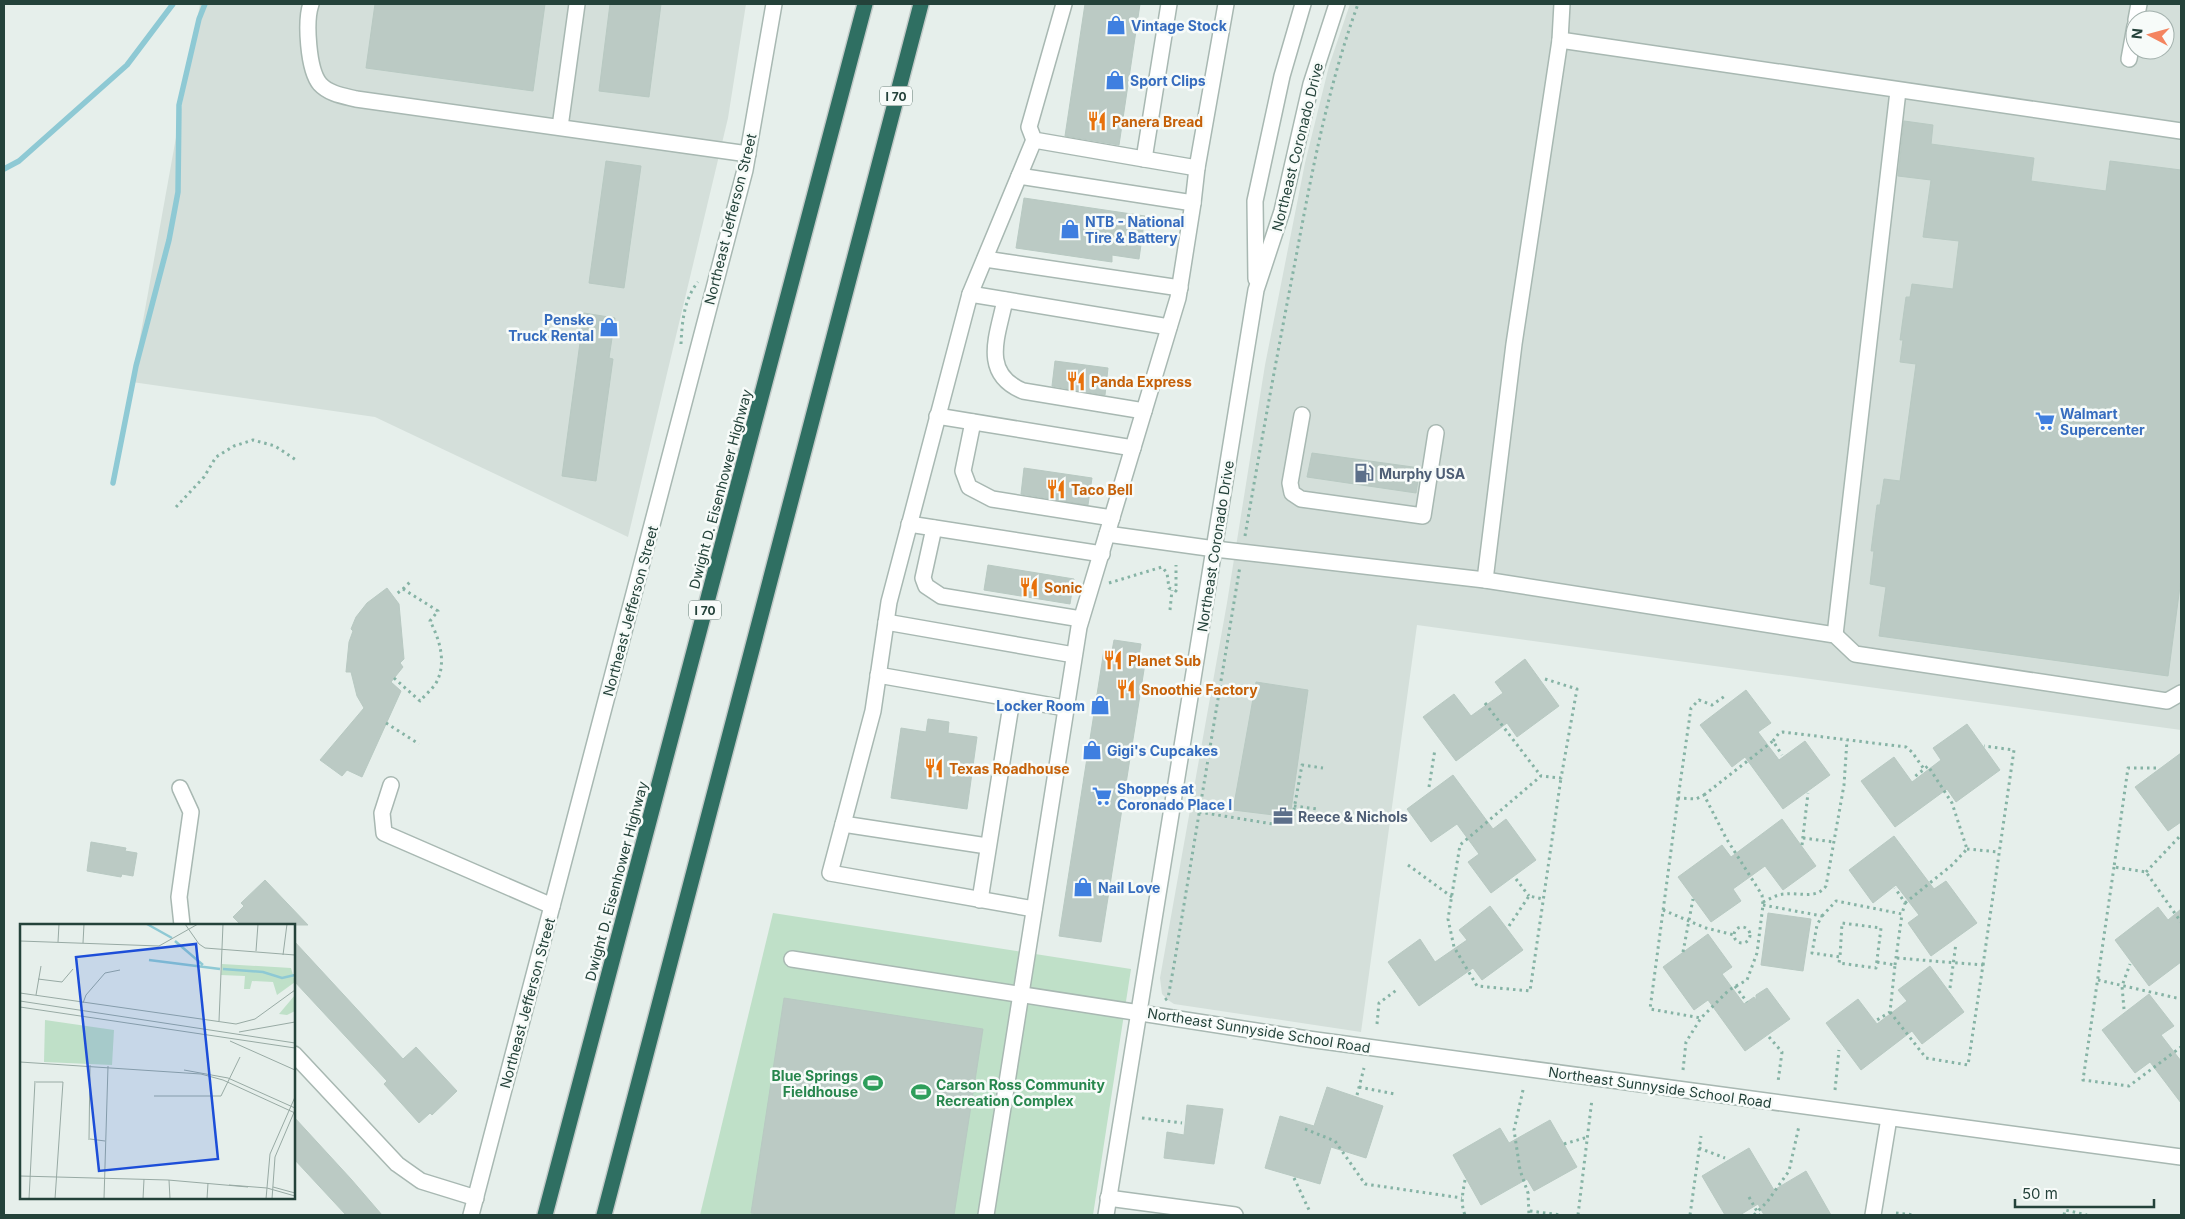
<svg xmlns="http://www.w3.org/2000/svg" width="2185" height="1219" font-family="Inter,sans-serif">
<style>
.built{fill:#d4dfda;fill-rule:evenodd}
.pitch{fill:#bfe0c8}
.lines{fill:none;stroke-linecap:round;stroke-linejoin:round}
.stream{stroke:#8ec9d4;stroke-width:5.5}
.building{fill:#bbcac4;stroke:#b8c9c2}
.minor-casing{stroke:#a8b8b2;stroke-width:18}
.highway-casing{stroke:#c2cac8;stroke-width:18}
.path{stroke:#86b3a5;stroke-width:3;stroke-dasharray:2.5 4;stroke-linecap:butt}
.minor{stroke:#fff;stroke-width:15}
.highway{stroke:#2f6f62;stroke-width:15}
.labels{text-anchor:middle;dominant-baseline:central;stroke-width:5;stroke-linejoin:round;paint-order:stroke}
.shield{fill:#f7fbf9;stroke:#637a73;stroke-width:1}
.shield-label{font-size:12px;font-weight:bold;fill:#24423a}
.shop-label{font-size:14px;font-weight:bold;fill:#366cbe;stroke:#f7fbf9;text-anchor:start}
.food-label{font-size:14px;font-weight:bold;fill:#c56008;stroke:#f7fbf9;text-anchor:start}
.street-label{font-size:14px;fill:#24423a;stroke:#f7fbf9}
.service-label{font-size:14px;font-weight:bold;fill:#4e5e75;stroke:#f7fbf9;text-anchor:start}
.leisure-label{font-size:14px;font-weight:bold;fill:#27864d;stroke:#f7fbf9;text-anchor:end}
.inset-river{fill:none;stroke:#8ec9d4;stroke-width:2.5}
.inset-road{fill:none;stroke:#98aaa4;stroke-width:1}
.view{fill:#1d4ed8;fill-opacity:0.15;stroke:#1d4ed8;stroke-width:2.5}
.inset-edge{fill:none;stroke:#24423a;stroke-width:2.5}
</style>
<rect width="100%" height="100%" fill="#e6efeb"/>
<g class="built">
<polygon points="200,4 746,4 728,118 628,537 375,417 132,382"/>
<path d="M1350,4H2181V730L1417,625L1361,1032L1174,1004L1168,1000L1162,994L1160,978L1227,603L1265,365L1305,163L1329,66ZM2135,20H2165V50H2135Z"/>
</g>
<polygon class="pitch" points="773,913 1131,969 1093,1215 700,1215"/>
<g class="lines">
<g class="stream">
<polyline points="4,169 19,161 127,65 173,4"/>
<polyline points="113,483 136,366 169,240 178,192 179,105 199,19 205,4"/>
</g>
</g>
<g class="building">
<polygon points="375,4 545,4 533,91 366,68"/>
<polygon points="610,4 661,4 649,97 599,91"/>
<polygon points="1085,4 1140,4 1119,145 1065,136"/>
<polygon points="1904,121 1933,125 1931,144 2034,158 2031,181 2106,191 2110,161 2181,170 2181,579 2168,676 1879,636 1886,587 1870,584 1874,551 1871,551 1877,505 1880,505 1884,479 1900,481 1916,364 1900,362 1903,340 1900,340 1906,297 1910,297 1912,284 1953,289 1959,241 1923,237 1931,180 1898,176"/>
<polygon points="606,161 641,166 624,288 589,283"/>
<polygon points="1024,198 1145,216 1139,259 1112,255 1112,262 1016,248"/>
<polygon points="584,313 615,318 609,358 613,359 596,481 562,476"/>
<polygon points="1055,361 1108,368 1105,395 1052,386"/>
<polygon points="1312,453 1420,468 1416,493 1307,477"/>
<polygon points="1024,468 1092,478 1088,505 1021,494"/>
<polygon points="988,565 1074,579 1070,604 984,590"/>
<polygon points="387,588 399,604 404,659 400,663 403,667 391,682 401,691 362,777 347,770 342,776 320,760 364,708 357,696 351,672 346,672 349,642 353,631 351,629 356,617 367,603"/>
<polygon points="1114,640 1141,644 1139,656 1146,657 1101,942 1059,936 1104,650 1112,651"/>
<polygon points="1525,659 1559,706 1517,737 1507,723 1456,761 1423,717 1454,694 1471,716 1503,693 1495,682"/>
<polygon points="1256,682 1308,690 1290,817 1233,810"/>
<polygon points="1746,690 1771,723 1758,732 1779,760 1805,741 1830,775 1783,809 1745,757 1732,767 1700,725"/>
<polygon points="928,719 949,722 948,733 977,737 967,809 891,798 901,728 926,732"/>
<polygon points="1967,724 2000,770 1956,802 1947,789 1895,827 1861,781 1894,757 1912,782 1941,760 1933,748"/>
<polygon points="2181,753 2181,822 2168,831 2135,787"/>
<polygon points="1453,775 1493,829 1506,819 1536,860 1491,893 1468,862 1479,854 1457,824 1431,842 1407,809"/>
<polygon points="1782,819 1816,866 1783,890 1765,866 1733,889 1741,901 1711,922 1678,877 1722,845 1731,857"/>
<polygon points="1894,836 1934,889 1946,881 1977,923 1931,956 1908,923 1919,915 1896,885 1873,903 1849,870"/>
<polygon points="91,842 126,848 125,851 137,853 133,876 122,874 121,877 87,871"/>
<polygon points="265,880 308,925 241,925 233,917 244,906 241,903"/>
<polygon points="1490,906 1523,950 1482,980 1473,968 1419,1006 1388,962 1420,939 1435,962 1467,940 1459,930"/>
<polygon points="2158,907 2168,920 2181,909 2181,962 2149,986 2115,940"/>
<polygon points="1768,913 1811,919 1803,971 1761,965"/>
<polygon points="1708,934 1732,967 1722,974 1744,1004 1754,997 1756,1000 1756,995 1767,988 1790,1019 1745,1051 1708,1000 1694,1010 1663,967"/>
<polygon points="294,941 403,1059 416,1047 457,1091 432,1115 430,1113 419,1123 384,1084 387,1081 294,981"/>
<polygon points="1930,966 1964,1012 1922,1044 1912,1031 1861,1070 1826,1023 1858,999 1877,1024 1907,1001 1898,990"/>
<polygon points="2149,994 2174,1026 2161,1035 2181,1061 2181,1103 2150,1062 2135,1073 2102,1030"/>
<polygon points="784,998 983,1029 954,1215 766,1215 751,1213"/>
<polygon points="1327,1087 1383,1106 1366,1158 1331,1147 1320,1184 1265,1168 1280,1116 1314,1126"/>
<polygon points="1187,1105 1223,1109 1214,1164 1164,1158 1167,1132 1184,1135"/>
<polygon points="294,1117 351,1179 382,1215 346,1215 294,1159"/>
<polygon points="1550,1120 1577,1167 1534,1191 1527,1179 1481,1205 1453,1155 1500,1128 1509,1143"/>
<polygon points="1749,1148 1774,1190 1806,1171 1831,1215 1764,1215 1758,1204 1740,1215 1725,1215 1702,1176"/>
</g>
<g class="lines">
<defs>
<g id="minor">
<path d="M311,4C305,21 308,70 320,84C329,94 344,96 356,99L748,154"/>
<polyline points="1064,4 1029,127 1034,140 1144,159"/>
<polyline points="1169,4 1144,159 1197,168"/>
<polyline points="2136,20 2139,4"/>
<polyline points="1560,40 2181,131"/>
<polyline points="2129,59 2135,26"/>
<polyline points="560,127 577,4"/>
<polyline points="1034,140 970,294 889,602 873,711 830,873 1034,909"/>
<polyline points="1019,176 1193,203"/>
<polyline points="985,259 1180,288"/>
<polyline points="1256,279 1255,201 1282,76 1303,4"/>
<polyline points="970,294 1169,327"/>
<path d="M1005,300C998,335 980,373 1023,391L1144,411"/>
<polyline points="1302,415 1290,483 1292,493 1301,499 1423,516 1436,433"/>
<polyline points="937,416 1133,448"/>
<polyline points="973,422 963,471 969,487 992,499 1112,518"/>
<polyline points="909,524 1102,554"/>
<polyline points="934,528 923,578 926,586 941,596 1081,619"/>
<polyline points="1107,534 1215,549 1485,580 1835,635 1855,654 2167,701 2181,693"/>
<polyline points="1485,580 1514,344 1560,40 1562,4"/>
<polyline points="886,622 1074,655"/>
<polyline points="1835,635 1898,91"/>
<polyline points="878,675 1065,708"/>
<polyline points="391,785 382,813 384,833 552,906"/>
<polyline points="180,788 191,812 179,897 182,925"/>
<polyline points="843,824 987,846"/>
<polyline points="980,900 1012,699"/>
<polyline points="792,959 1308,1039 2181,1157"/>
<polyline points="294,1054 397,1164 421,1181 476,1198"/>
<polyline points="1108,1198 1235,1215"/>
<polyline points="471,1215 745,170 774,4"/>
<polyline points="986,1215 1079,627 1178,298 1193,203 1197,168 1226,4"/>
<polyline points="1106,1215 1256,290 1282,211 1311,84 1337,4"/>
<polyline points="1873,1215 1889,1118"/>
</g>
<g id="highway">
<polyline points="545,1215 865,4"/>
<polyline points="604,1215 921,4"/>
</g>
</defs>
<use href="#minor" class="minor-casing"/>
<use href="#highway" class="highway-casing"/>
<g class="path">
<path d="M681,344C682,322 684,299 698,282"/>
<polyline points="176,507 204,477 216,457 234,446 253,440 275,446 296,460"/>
<path d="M1245,536C1261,442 1278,350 1296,257C1312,171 1328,86 1358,4"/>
<polyline points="1109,583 1162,567 1167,573 1169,588 1176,591 1176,565"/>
<polyline points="403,589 410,582"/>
<polyline points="1170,610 1172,590"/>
<path d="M394,678L420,701C426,694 435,687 438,679C446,660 439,638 430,621L438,611L403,589L395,595"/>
<polyline points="1545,679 1577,689 1561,778 1541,776 1460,845 1448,919 1454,947 1477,986 1530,991 1561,778"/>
<polyline points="1485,703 1541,776"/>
<polyline points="386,723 419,744"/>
<polyline points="1773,741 1779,733 1783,732 1906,747 1912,752 1924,769"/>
<polyline points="2156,768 2128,768 2114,867 2146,872 2181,922"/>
<polyline points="1429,787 1435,749"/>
<polyline points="1704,795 1773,741 1782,755"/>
<polyline points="1678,798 1650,1009 1701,1018"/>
<polyline points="1294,806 1317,809"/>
<polyline points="1199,812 1273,824 1289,822 1293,815 1302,765 1323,768"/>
<polyline points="1803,838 1834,842"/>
<polyline points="1802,845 1808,793"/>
<polyline points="1967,849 1999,852"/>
<polyline points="1408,865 1452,897"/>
<polyline points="2114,867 2083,1080 2129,1086 2181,1047"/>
<polyline points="2146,872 2181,835"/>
<polyline points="1516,879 1529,896"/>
<path d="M1763,902C1770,899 1777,894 1785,894C1799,892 1816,900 1826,886L1844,785L1847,740"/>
<polyline points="1905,903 1952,865 1967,849 1952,803 1928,766 1913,778"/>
<polyline points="1763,905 1822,916 1817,925 1812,953 1840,957 1839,963 1876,968 1881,928 1842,923 1840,957"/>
<polyline points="1663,910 1706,928 1734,935"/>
<polyline points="1822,916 1836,901 1902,914 1905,903 1895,888"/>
<polyline points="1509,926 1529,896 1543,899"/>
<circle cx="1742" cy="935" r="8"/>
<polyline points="1683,952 1693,899"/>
<polyline points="1877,962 1895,965 1890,1012 1877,1020"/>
<polyline points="1895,965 1902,914"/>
<polyline points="1983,965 2014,750 1984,746"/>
<polyline points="2098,980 2181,999"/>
<polyline points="1735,986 1747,1002"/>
<polyline points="1950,988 1956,943"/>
<polyline points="1165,1000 1168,998 1174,965 1240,566"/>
<polyline points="2124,1009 2122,986 2130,964"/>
<polyline points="1890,1012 1926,1058 1968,1065 1983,965 1896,958"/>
<polyline points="1377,1024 1379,1003 1398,989"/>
<polyline points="1769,1037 1782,1052 1778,1082"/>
<polyline points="1683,1070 1686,1042 1701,1018 1729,990 1747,980 1757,953 1763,905 1762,895 1726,838 1704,795 1696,799 1678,798 1691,708 1699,700 1712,705 1725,696"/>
<polyline points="1359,1087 1395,1094"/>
<polyline points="1523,1090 1514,1130 1520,1170 1528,1193 1529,1215"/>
<polyline points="1835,1090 1839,1050"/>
<polyline points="1357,1095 1364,1068"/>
<polyline points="1142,1118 1182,1123"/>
<polyline points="1305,1129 1335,1141 1365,1184 1462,1198"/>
<polyline points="1564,1144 1588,1137"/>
<polyline points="1699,1148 1725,1158"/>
<polyline points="1294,1178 1310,1212"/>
<path d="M1465,1180C1463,1192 1460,1203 1465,1215"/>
<polyline points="1749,1197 1759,1215"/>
<polyline points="1530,1211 1561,1215"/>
<polyline points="1896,1213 1915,1215"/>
<polyline points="1578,1215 1592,1099"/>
<polyline points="1690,1215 1701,1136"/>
<polyline points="1754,1215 1767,1202 1789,1171 1799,1126"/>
<polyline points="2064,1215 2065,1210 2087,1215"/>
</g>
<use href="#minor" class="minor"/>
<use href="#highway" class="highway"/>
</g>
<defs>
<symbol id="shop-bare" viewBox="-9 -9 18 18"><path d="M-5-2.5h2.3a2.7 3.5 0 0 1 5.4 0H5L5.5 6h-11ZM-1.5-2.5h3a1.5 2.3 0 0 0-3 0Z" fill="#3f7fe0" stroke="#f7fbf9" stroke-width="2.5" paint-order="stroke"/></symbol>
<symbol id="restaurant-bare" viewBox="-9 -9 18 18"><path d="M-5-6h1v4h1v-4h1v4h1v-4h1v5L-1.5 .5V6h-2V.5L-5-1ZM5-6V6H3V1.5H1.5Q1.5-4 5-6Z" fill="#e8710a" stroke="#f7fbf9" stroke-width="2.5" paint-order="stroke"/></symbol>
<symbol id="supermarket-bare" viewBox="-9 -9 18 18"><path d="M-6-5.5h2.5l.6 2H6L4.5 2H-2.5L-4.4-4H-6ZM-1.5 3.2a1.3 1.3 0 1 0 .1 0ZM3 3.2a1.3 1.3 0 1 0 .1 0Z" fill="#3f7fe0" stroke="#f7fbf9" stroke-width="2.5" paint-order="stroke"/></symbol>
<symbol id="fuel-bare" viewBox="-9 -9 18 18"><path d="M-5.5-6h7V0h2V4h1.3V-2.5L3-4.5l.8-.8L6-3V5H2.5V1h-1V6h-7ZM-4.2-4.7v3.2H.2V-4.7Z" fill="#5c6f8a" stroke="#f7fbf9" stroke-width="2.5" paint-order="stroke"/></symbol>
<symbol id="office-bare" viewBox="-9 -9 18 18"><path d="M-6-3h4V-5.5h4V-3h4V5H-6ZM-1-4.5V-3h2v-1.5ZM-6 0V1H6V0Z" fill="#5c6f8a" stroke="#f7fbf9" stroke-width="2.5" paint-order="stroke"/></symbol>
<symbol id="stadium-bare" viewBox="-9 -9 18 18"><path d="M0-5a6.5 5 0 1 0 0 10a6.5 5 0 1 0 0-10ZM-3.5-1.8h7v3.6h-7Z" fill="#2e9e5b" stroke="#f7fbf9" stroke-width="2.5" paint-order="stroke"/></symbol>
</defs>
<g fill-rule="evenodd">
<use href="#shop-bare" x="1102" y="11" width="28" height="28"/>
<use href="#shop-bare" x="1101" y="66" width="28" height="28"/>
<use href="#restaurant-bare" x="1083" y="107" width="28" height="28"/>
<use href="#shop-bare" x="1056" y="215" width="28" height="28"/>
<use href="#shop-bare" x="595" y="313" width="28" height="28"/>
<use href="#restaurant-bare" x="1062" y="367" width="28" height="28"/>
<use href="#supermarket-bare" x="2031" y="407" width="28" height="28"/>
<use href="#fuel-bare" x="1350" y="459" width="28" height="28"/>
<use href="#restaurant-bare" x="1042" y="475" width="28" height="28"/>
<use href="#restaurant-bare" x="1015" y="573" width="28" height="28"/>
<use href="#restaurant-bare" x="1099" y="646" width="28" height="28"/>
<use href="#restaurant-bare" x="1112" y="675" width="28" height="28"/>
<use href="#shop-bare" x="1086" y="691" width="28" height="28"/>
<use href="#shop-bare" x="1078" y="736" width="28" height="28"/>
<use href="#restaurant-bare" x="920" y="754" width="28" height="28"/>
<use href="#supermarket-bare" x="1088" y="782" width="28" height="28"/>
<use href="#office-bare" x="1269" y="802" width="28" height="28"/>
<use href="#shop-bare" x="1069" y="873" width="28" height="28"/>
<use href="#stadium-bare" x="859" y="1069" width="28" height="28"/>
<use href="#stadium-bare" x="907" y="1078" width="28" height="28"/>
</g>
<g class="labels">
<g class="shield">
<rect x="880" y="86.5" width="32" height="19" rx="4"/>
<rect x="689" y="600.5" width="32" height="19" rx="4"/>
</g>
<g class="shield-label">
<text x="896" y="96">I 70</text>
<text x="705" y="610">I 70</text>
</g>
<g class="shop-label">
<text x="1131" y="25">Vintage Stock</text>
<text x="1130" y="80">Sport Clips</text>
<text x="1085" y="221">NTB - National<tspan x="1085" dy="16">Tire &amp; Battery</tspan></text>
<text x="594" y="319" text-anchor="end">Penske<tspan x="594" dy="16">Truck Rental</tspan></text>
<text x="2060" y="413">Walmart<tspan x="2060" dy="16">Supercenter</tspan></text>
<text x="1085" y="705" text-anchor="end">Locker Room</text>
<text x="1107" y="750">Gigi's Cupcakes</text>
<text x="1117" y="788">Shoppes at<tspan x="1117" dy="16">Coronado Place I</tspan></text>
<text x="1098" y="887">Nail Love</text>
</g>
<g class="food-label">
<text x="1112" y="121">Panera Bread</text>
<text x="1091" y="381">Panda Express</text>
<text x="1071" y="489">Taco Bell</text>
<text x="1044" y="587">Sonic</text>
<text x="1128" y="660">Planet Sub</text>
<text x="1141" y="689">Snoothie Factory</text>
<text x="949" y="768">Texas Roadhouse</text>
</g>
<g class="street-label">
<text transform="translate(1297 147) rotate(-76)">Northeast Coronado Drive</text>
<text transform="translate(730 219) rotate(-76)">Northeast Jefferson Street</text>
<text transform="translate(720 489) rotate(-75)">Dwight D. Eisenhower Highway</text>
<text transform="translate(1215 546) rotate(-81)">Northeast Coronado Drive</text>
<text transform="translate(630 611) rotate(-75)">Northeast Jefferson Street</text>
<text transform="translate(616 881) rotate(-75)">Dwight D. Eisenhower Highway</text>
<text transform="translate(527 1003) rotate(-75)">Northeast Jefferson Street</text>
<text transform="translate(1259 1030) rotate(9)">Northeast Sunnyside School Road</text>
<text transform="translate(1660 1087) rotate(8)">Northeast Sunnyside School Road</text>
</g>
<g class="service-label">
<text x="1379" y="473">Murphy USA</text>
<text x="1298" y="816">Reece &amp; Nichols</text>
</g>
<g class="leisure-label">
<text x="858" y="1075">Blue Springs<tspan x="858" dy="16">Fieldhouse</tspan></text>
<text x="936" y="1084" text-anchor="start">Carson Ross Community<tspan x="936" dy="16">Recreation Complex</tspan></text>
</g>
</g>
<g transform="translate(20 924)">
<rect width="275" height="275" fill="#e6efeb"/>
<path d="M202,40L271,44L275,58L257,71L253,58L232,57L230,65H224L225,52L201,51ZM275,71V87L267,91L259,90Z" fill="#bfe0c8"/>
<path d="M25,96L94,106L92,141L24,138Z" fill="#bfe0c8"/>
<path class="inset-river" d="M127,0L152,14M155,17L183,41M129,36L200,45M203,45L243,48L262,54L275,51"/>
<path class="inset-road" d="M165,0L179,20L185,24L275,31M0,17L139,22L178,0M38,18L39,0M63,19L64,0M236,27L238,0M263,31L267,0M18,55L42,58L53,45M0,69L216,100L235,95L275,66M16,71L21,42M0,77L275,119M63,79L66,71L85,49L100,46M0,83L275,124M199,97L203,0M219,108L275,98M210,117L275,146M0,138L181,150L203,156L275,189M164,146L208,154L275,184M16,158H43L35,275M134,172H201L220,133M70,215L85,217M69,216L70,141M0,252L148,256L228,263M149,256L150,275M209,261L247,264L275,272M253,263L275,269M9,275L15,157M84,275L88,142M123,275L124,255M187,275L188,259M246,275L250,230L275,173M252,275L255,233L275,186"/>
<path class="view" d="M176,20L198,235L79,247L56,33Z"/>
<rect width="275" height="275" class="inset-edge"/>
</g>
<rect width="2185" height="1219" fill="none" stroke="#24423a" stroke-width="10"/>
<g transform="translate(2150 35) rotate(276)"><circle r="24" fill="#f7fbf9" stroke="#a3b1ad"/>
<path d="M0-4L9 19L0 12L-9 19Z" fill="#f4845f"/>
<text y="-8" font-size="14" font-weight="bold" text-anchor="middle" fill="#24423a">N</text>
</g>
<path d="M2015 1199v8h139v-8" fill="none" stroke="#24423a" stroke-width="2.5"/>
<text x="2022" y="1199" font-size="15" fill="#24423a" stroke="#f7fbf9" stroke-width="4" paint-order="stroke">50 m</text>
</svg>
